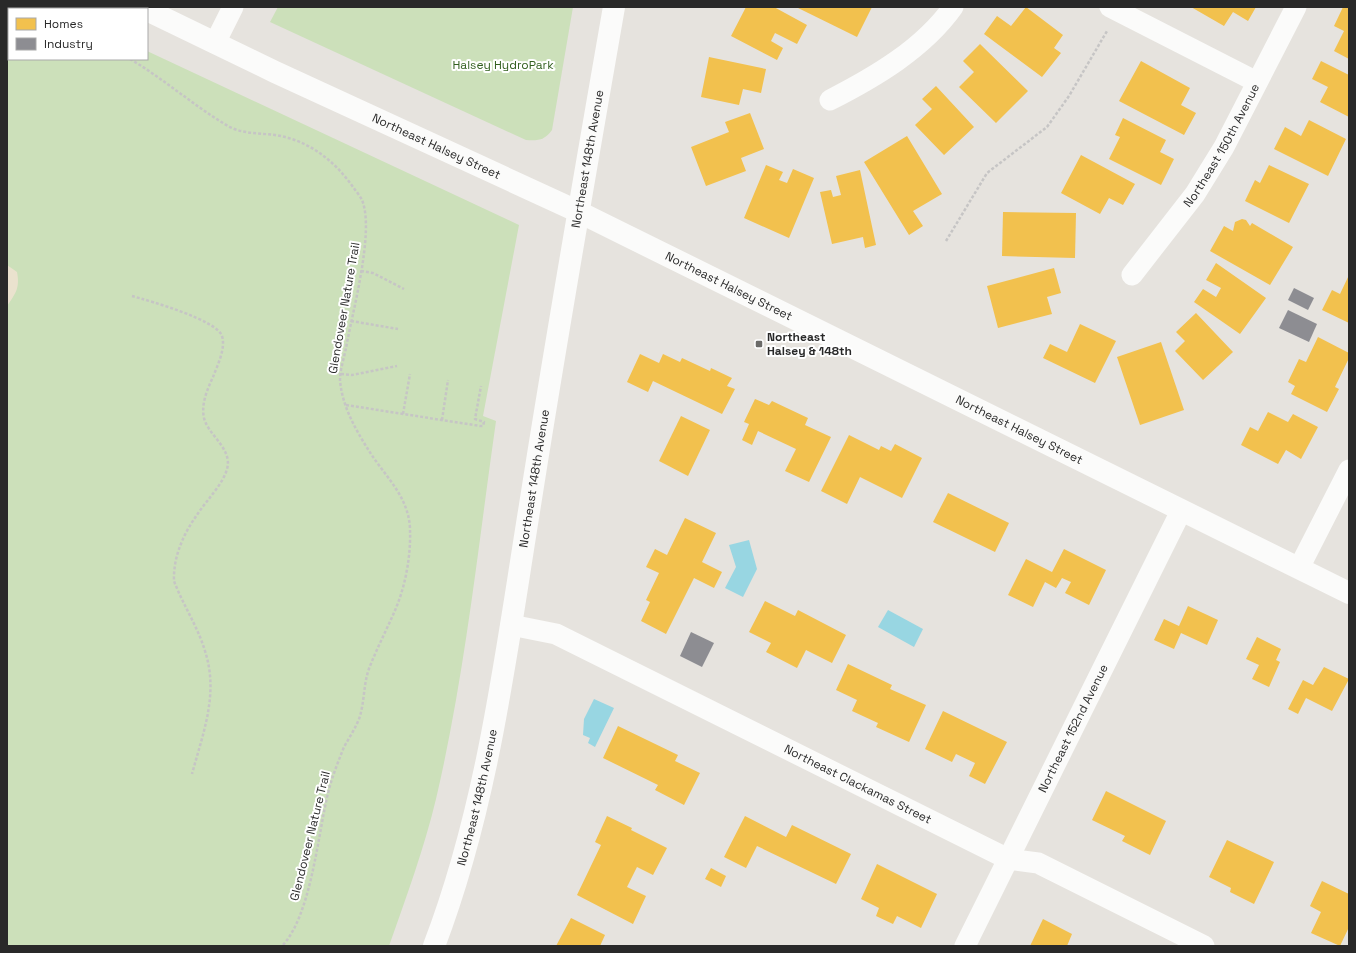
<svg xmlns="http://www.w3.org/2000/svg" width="1356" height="953" font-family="'Space Grotesk',sans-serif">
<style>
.green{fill:#cce0ba}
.sand{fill:#eae2ce}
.water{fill:#98d6e2}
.homes{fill:#f2c14e}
.industry{fill:#8d8d92}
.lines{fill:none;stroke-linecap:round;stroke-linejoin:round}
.path{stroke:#c6c5c5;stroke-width:2.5;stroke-dasharray:3 2;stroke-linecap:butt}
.minor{stroke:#fbfbfa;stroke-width:21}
.secondary{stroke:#fbfbfa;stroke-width:22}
.poi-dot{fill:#6b6a68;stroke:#fff;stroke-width:1.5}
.labels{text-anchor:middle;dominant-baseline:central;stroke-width:4;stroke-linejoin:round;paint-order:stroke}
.park-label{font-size:12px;fill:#325f1f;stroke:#fff}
.street-label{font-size:12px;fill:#292929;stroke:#fff}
.poi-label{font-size:12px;font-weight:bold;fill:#292929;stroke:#fff;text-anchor:start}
</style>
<rect width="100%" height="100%" fill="#e6e3de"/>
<g class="green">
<path d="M7,7H57L61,9H9V59H147V51L519,225L483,416L496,421C478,547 465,675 436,799C424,849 406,898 389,946H7Z"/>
<path d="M278,7H573L552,130C545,140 538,141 526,140L270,22Z"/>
</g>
<path class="sand" d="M7,265L17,272C20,288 16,293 7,306Z"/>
<g class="water">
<polygon points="749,540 757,569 743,597 725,588 736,567 729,545"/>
<polygon points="888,610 923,629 914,647 878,627"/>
<polygon points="594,699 614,708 595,747 588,743 590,738 583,735 584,719"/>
</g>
<g class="homes">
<polygon points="746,7 774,7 807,25 797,44 775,33 771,41 783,48 777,60 731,36"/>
<polygon points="796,7 872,7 857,37"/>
<polygon points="1026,7 1063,35 1054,48 1061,53 1042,77 984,34 997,16 1011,26"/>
<polygon points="1191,7 1256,7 1248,21 1233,12 1224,26"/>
<polygon points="1343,7 1349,7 1349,59 1334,51 1344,31 1334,26"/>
<polygon points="980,44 1028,91 996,123 959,87 974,72 963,61"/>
<polygon points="709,57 766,69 761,93 743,89 739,105 701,97"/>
<polygon points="1141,61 1190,88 1181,105 1196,113 1184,135 1119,101"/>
<polygon points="1321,61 1349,75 1349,117 1320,102 1328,87 1312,79"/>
<polygon points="936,86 974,127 944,155 915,125 932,109 922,99"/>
<polygon points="750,113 764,149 741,158 746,171 706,186 691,147 729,132 725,122"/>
<polygon points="1123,118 1166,140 1160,152 1174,159 1161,185 1109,159 1120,137 1115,135"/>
<polygon points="1309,120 1346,139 1328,176 1274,149 1285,127 1301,136"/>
<polygon points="907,136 942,194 913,211 923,226 909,235 864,162"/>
<polygon points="1081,155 1135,184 1123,205 1109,198 1100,214 1061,193"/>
<polygon points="766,165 783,172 779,180 787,183 793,169 814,178 789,238 744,218"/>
<polygon points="1269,165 1309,184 1289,223 1245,201 1255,180 1260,183"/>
<polygon points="860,170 876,245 865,248 863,237 832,244 820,192 831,190 833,197 841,195 836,176"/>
<polygon points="1003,212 1076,213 1075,258 1002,256"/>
<polygon points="1242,219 1246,220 1250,226 1252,223 1293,247 1270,285 1210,251 1224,226 1233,231 1235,222"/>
<polygon points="1216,263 1266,298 1240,334 1194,302 1203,289 1216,297 1221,288 1206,280"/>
<polygon points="1054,268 1061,293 1047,297 1052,314 998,328 987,286"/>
<polygon points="1349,275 1349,323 1322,310 1332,290 1340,294"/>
<polygon points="1196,313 1233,352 1203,380 1175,351 1185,341 1176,332"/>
<polygon points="1080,324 1116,341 1095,383 1043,358 1050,344 1067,352"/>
<polygon points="1318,337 1349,353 1349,358 1335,387 1339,389 1327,412 1291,394 1295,386 1288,382 1299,359 1306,362"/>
<polygon points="1161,342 1184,410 1140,425 1117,357"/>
<polygon points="640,354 659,363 663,354 680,362 682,358 710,371 711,368 732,378 727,386 735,389 722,414 653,381 648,392 627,382"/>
<polygon points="755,399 769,405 772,401 808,418 805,425 831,437 809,482 785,471 796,449 758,431 752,445 742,440 749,424 744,422"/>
<polygon points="1268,412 1288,422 1293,414 1318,427 1301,459 1286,450 1278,464 1241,445 1250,427 1258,431"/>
<polygon points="681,416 710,430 688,476 659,461"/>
<polygon points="849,435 879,450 881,446 891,451 895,444 922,458 902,498 860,477 847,504 821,491"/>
<polygon points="948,493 1009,523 995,552 933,522"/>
<polygon points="685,518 716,533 702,562 722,572 714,588 694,578 666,634 641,621 650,602 646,600 659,573 646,567 655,549 667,555"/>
<polygon points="1064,549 1106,570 1089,605 1065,593 1071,582 1062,578 1056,588 1045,582 1033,607 1008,595 1026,559 1052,572"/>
<polygon points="765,601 795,616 798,610 846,635 832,663 806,650 797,668 766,652 771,643 749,632"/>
<polygon points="1188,606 1218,620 1207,645 1181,633 1174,649 1154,640 1164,619 1179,626"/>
<polygon points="1257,637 1281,649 1276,660 1280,662 1269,687 1252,679 1259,665 1246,659"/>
<polygon points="848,664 892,685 890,689 926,705 909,742 876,727 878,723 852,711 857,700 836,690"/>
<polygon points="1324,667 1349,679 1332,711 1306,698 1298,714 1288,709 1303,680 1313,685"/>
<polygon points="943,711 1007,742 985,784 969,776 975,763 956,754 952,762 925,749"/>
<polygon points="618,726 678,755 675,761 700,773 684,805 655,790 658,785 603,758"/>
<polygon points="1106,791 1166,821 1150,855 1122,841 1125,836 1092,820"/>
<polygon points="607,816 632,828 631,830 667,848 653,875 637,867 627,887 646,896 633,924 577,895 601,845 595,842"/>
<polygon points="745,816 786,837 792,825 851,854 836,884 757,846 746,868 724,857"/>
<polygon points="1227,840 1274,862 1254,904 1230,892 1231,888 1209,877"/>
<polygon points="877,864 937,894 921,928 897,916 893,924 876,916 879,908 861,899"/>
<polygon points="711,868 726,876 721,887 705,879"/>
<polygon points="1322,881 1349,894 1349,927 1340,946 1311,933 1321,912 1310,906"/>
<polygon points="571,918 605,935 600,946 556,946"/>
<polygon points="1043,919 1072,934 1067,946 1030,946"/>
</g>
<g class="industry">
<polygon points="1294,288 1314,298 1308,310 1288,300"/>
<polygon points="1288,310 1317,324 1309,342 1279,328"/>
<polygon points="691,632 714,643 702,667 680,656"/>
</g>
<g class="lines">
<g class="path">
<polyline points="7,17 9,17"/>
<path d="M130,59C164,79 194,106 228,126C242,134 259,133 275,135C308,140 334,160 353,187C356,191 360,196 362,200C375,231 352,314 346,348C344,358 340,370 340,380C342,407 357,432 371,454C387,478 409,498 410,529C411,554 406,584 396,608C388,627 378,646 370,666C363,683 365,702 359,719C355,729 349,738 344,747C338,762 332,777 328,793C318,834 311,916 282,946"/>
<polyline points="946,241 987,173 1047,127 1069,96 1107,31"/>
<polyline points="361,271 373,273 404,289"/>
<path d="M132,296C150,301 217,320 222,336C226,349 217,366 213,377C207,390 201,404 204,418C208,435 233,449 227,469C224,480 215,491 208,500C189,524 173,550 174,581C183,605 198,627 205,651C219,694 203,733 192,774"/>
<polyline points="351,321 398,329"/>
<polyline points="341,374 352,375 397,366"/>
<polyline points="346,405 480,426 483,426 484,422 475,419 481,386"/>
<polyline points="403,414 410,374"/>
<polyline points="442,420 448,380"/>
</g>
<g class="minor">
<polyline points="1110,7 1257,82"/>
<polyline points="215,43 233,7"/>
<path d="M830,100C875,77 923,49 953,7"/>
<path id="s1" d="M1132,275L1195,194L1224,147L1296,7"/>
<polyline points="1299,568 1349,470"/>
<path id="s2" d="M511,625L556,634L1008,859L1038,863L1204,946"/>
<path id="s3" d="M965,946L1181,511"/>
</g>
<g class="secondary">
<path id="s4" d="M147,10L275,72L579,212L1349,593"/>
<path id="s5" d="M434,946C488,805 506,653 530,505C556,339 585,173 614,7"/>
</g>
</g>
<rect class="poi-dot" x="755" y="340" width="8" height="8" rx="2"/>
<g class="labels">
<g class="park-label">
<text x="503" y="65">Halsey HydroPark</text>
</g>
<g class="street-label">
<text stroke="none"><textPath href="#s1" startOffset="158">Northeast 150th Avenue</textPath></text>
<text stroke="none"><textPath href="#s4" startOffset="320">Northeast Halsey Street</textPath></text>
<text stroke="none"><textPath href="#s5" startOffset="803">Northeast 148th Avenue</textPath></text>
<text stroke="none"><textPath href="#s4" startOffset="644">Northeast Halsey Street</textPath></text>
<text transform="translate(344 308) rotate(-80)">Glendoveer Nature Trail</text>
<text stroke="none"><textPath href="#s4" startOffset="968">Northeast Halsey Street</textPath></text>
<text stroke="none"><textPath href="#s5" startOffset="479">Northeast 148th Avenue</textPath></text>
<text stroke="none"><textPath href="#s3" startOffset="243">Northeast 152nd Avenue</textPath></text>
<text stroke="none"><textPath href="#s2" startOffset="383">Northeast Clackamas Street</textPath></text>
<text stroke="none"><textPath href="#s5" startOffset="155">Northeast 148th Avenue</textPath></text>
<text transform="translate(310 836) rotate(-76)">Glendoveer Nature Trail</text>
</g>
<g class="poi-label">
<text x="767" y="337">Northeast<tspan x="767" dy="14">Halsey &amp; 148th</tspan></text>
</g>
</g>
<rect width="1356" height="953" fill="none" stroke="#292929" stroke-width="16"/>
<rect x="8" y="8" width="140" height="52" fill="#ffffff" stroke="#a9a9a9"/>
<rect x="16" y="18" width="20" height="12" fill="#f2c14e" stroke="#a9a9a9"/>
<text x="44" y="28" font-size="12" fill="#292929">Homes</text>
<rect x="16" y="38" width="20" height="12" fill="#8d8d92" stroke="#a9a9a9"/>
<text x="44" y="48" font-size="12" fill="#292929">Industry</text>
</svg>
